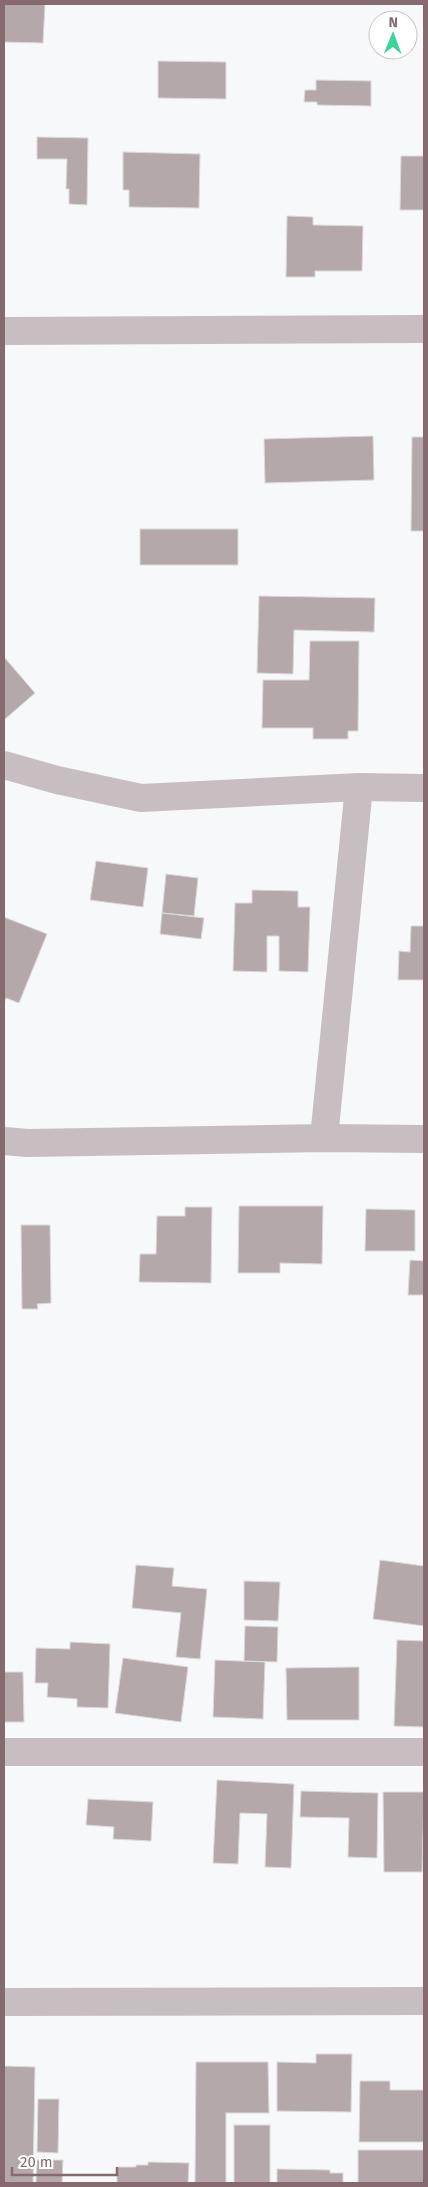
<svg xmlns="http://www.w3.org/2000/svg" width="428" height="2187" font-family="'Fira Sans',sans-serif">
<style>
.building{fill:#b5a8aa;stroke:#d9dadb}
.lines{fill:none;stroke-linecap:round;stroke-linejoin:round}
.minor{stroke:#c6bec0;stroke-width:28}
</style>
<rect width="100%" height="100%" fill="#f7f8f9"/>
<g class="building">
<polygon points="4,4 45,4 43,43 4,42"/>
<polygon points="158,61 226,62 226,99 158,98"/>
<polygon points="316,80 371,81 371,106 317,105 317,102 304,102 305,90 316,90"/>
<polygon points="37,137 88,138 87,205 69,204 69,189 66,189 67,159 37,159"/>
<polygon points="123,152 200,154 199,208 129,207 129,190 123,190"/>
<polygon points="401,156 424,156 424,210 400,210"/>
<polygon points="287,216 313,217 313,225 363,226 362,271 315,271 315,277 286,277"/>
<polygon points="373,436 374,480 265,483 264,439"/>
<polygon points="412,437 424,437 424,531 411,531"/>
<rect x="140" y="529" width="98" height="36"/>
<polygon points="259,596 375,598 374,632 294,630 293,674 257,673"/>
<polygon points="310,641 359,641 358,731 348,731 348,739 313,739 313,728 262,728 263,680 309,680"/>
<polygon points="4,657 35,693 4,720"/>
<polygon points="96,861 148,868 143,907 90,900"/>
<polygon points="166,874 198,878 194,916 162,913"/>
<polygon points="252,890 298,891 298,907 310,907 308,972 279,971 279,936 267,936 267,972 233,971 235,903 252,903"/>
<polygon points="162,913 204,918 201,939 160,934"/>
<polygon points="4,917 47,934 19,1003 6,998 4,1003"/>
<polygon points="411,926 424,926 424,980 398,980 399,951 410,952"/>
<polygon points="239,1206 323,1206 322,1264 280,1263 280,1273 238,1273"/>
<polygon points="185,1207 212,1207 211,1283 139,1282 140,1254 156,1254 157,1216 185,1216"/>
<polygon points="366,1209 415,1210 415,1251 365,1251"/>
<polygon points="21,1225 50,1225 51,1303 37,1304 38,1309 22,1309"/>
<polygon points="410,1260 424,1261 424,1295 408,1295"/>
<polygon points="380,1560 424,1566 424,1626 373,1619"/>
<polygon points="136,1565 174,1568 172,1586 207,1589 200,1659 176,1657 181,1613 132,1608"/>
<polygon points="244,1581 280,1582 278,1621 244,1620"/>
<polygon points="245,1626 278,1627 277,1662 244,1661"/>
<polygon points="397,1640 424,1641 424,1727 394,1726"/>
<polygon points="70,1642 110,1644 108,1708 77,1707 77,1699 47,1697 48,1683 35,1683 36,1648 70,1649"/>
<polygon points="123,1658 188,1667 181,1722 115,1713"/>
<polygon points="215,1660 265,1662 263,1719 213,1717"/>
<polygon points="359,1667 359,1720 287,1720 286,1668"/>
<polygon points="4,1672 23,1672 24,1722 4,1722"/>
<polygon points="217,1780 294,1784 291,1868 265,1867 267,1814 240,1813 238,1864 213,1863"/>
<polygon points="301,1791 378,1793 377,1858 348,1857 349,1818 300,1817"/>
<polygon points="383,1792 424,1792 422,1872 384,1872"/>
<polygon points="88,1799 153,1802 151,1841 113,1839 114,1827 86,1825"/>
<polygon points="316,2054 352,2054 351,2112 277,2111 277,2062 316,2063"/>
<polygon points="196,2062 268,2062 269,2113 226,2113 226,2183 195,2183"/>
<polygon points="4,2066 35,2067 33,2183 4,2183"/>
<polygon points="360,2081 390,2081 390,2090 424,2090 424,2142 359,2142"/>
<polygon points="38,2099 59,2099 58,2153 37,2152"/>
<rect x="234" y="2125" width="36" height="58"/>
<rect x="358" y="2150" width="66" height="33"/>
<polygon points="37,2160 63,2160 62,2183 36,2183"/>
<polygon points="148,2162 189,2163 188,2183 117,2183 117,2167 136,2167 136,2165 148,2165"/>
<polygon points="277,2169 330,2170 330,2173 343,2173 343,2183 277,2183"/>
</g>
<g class="lines">
<g class="minor">
<polyline points="4,331 424,329"/>
<polyline points="4,765 57,780 141,798 359,787 424,788"/>
<polyline points="324,1138 359,787"/>
<polyline points="4,1141 28,1143 324,1138 424,1139"/>
<polyline points="4,1752 424,1752"/>
<polyline points="4,2002 424,2001"/>
</g>
</g>
<rect width="428" height="2187" fill="none" stroke="#856b6f" stroke-width="10"/>
<g transform="translate(393 35) rotate(1)"><circle r="24" fill="#ffffff" stroke="#cec4c5"/>
<path d="M0-4L9 19L0 12L-9 19Z" fill="#3bd59b"/>
<text y="-8" font-size="14" font-weight="bold" text-anchor="middle" fill="#856b6f">N</text>
</g>
<path d="M12 2167v8h105v-8" fill="none" stroke="#856b6f" stroke-width="2.5"/>
<text x="20" y="2167" font-size="15" fill="#856b6f" stroke="#ffffff" stroke-width="4" paint-order="stroke">20 m</text>
</svg>
